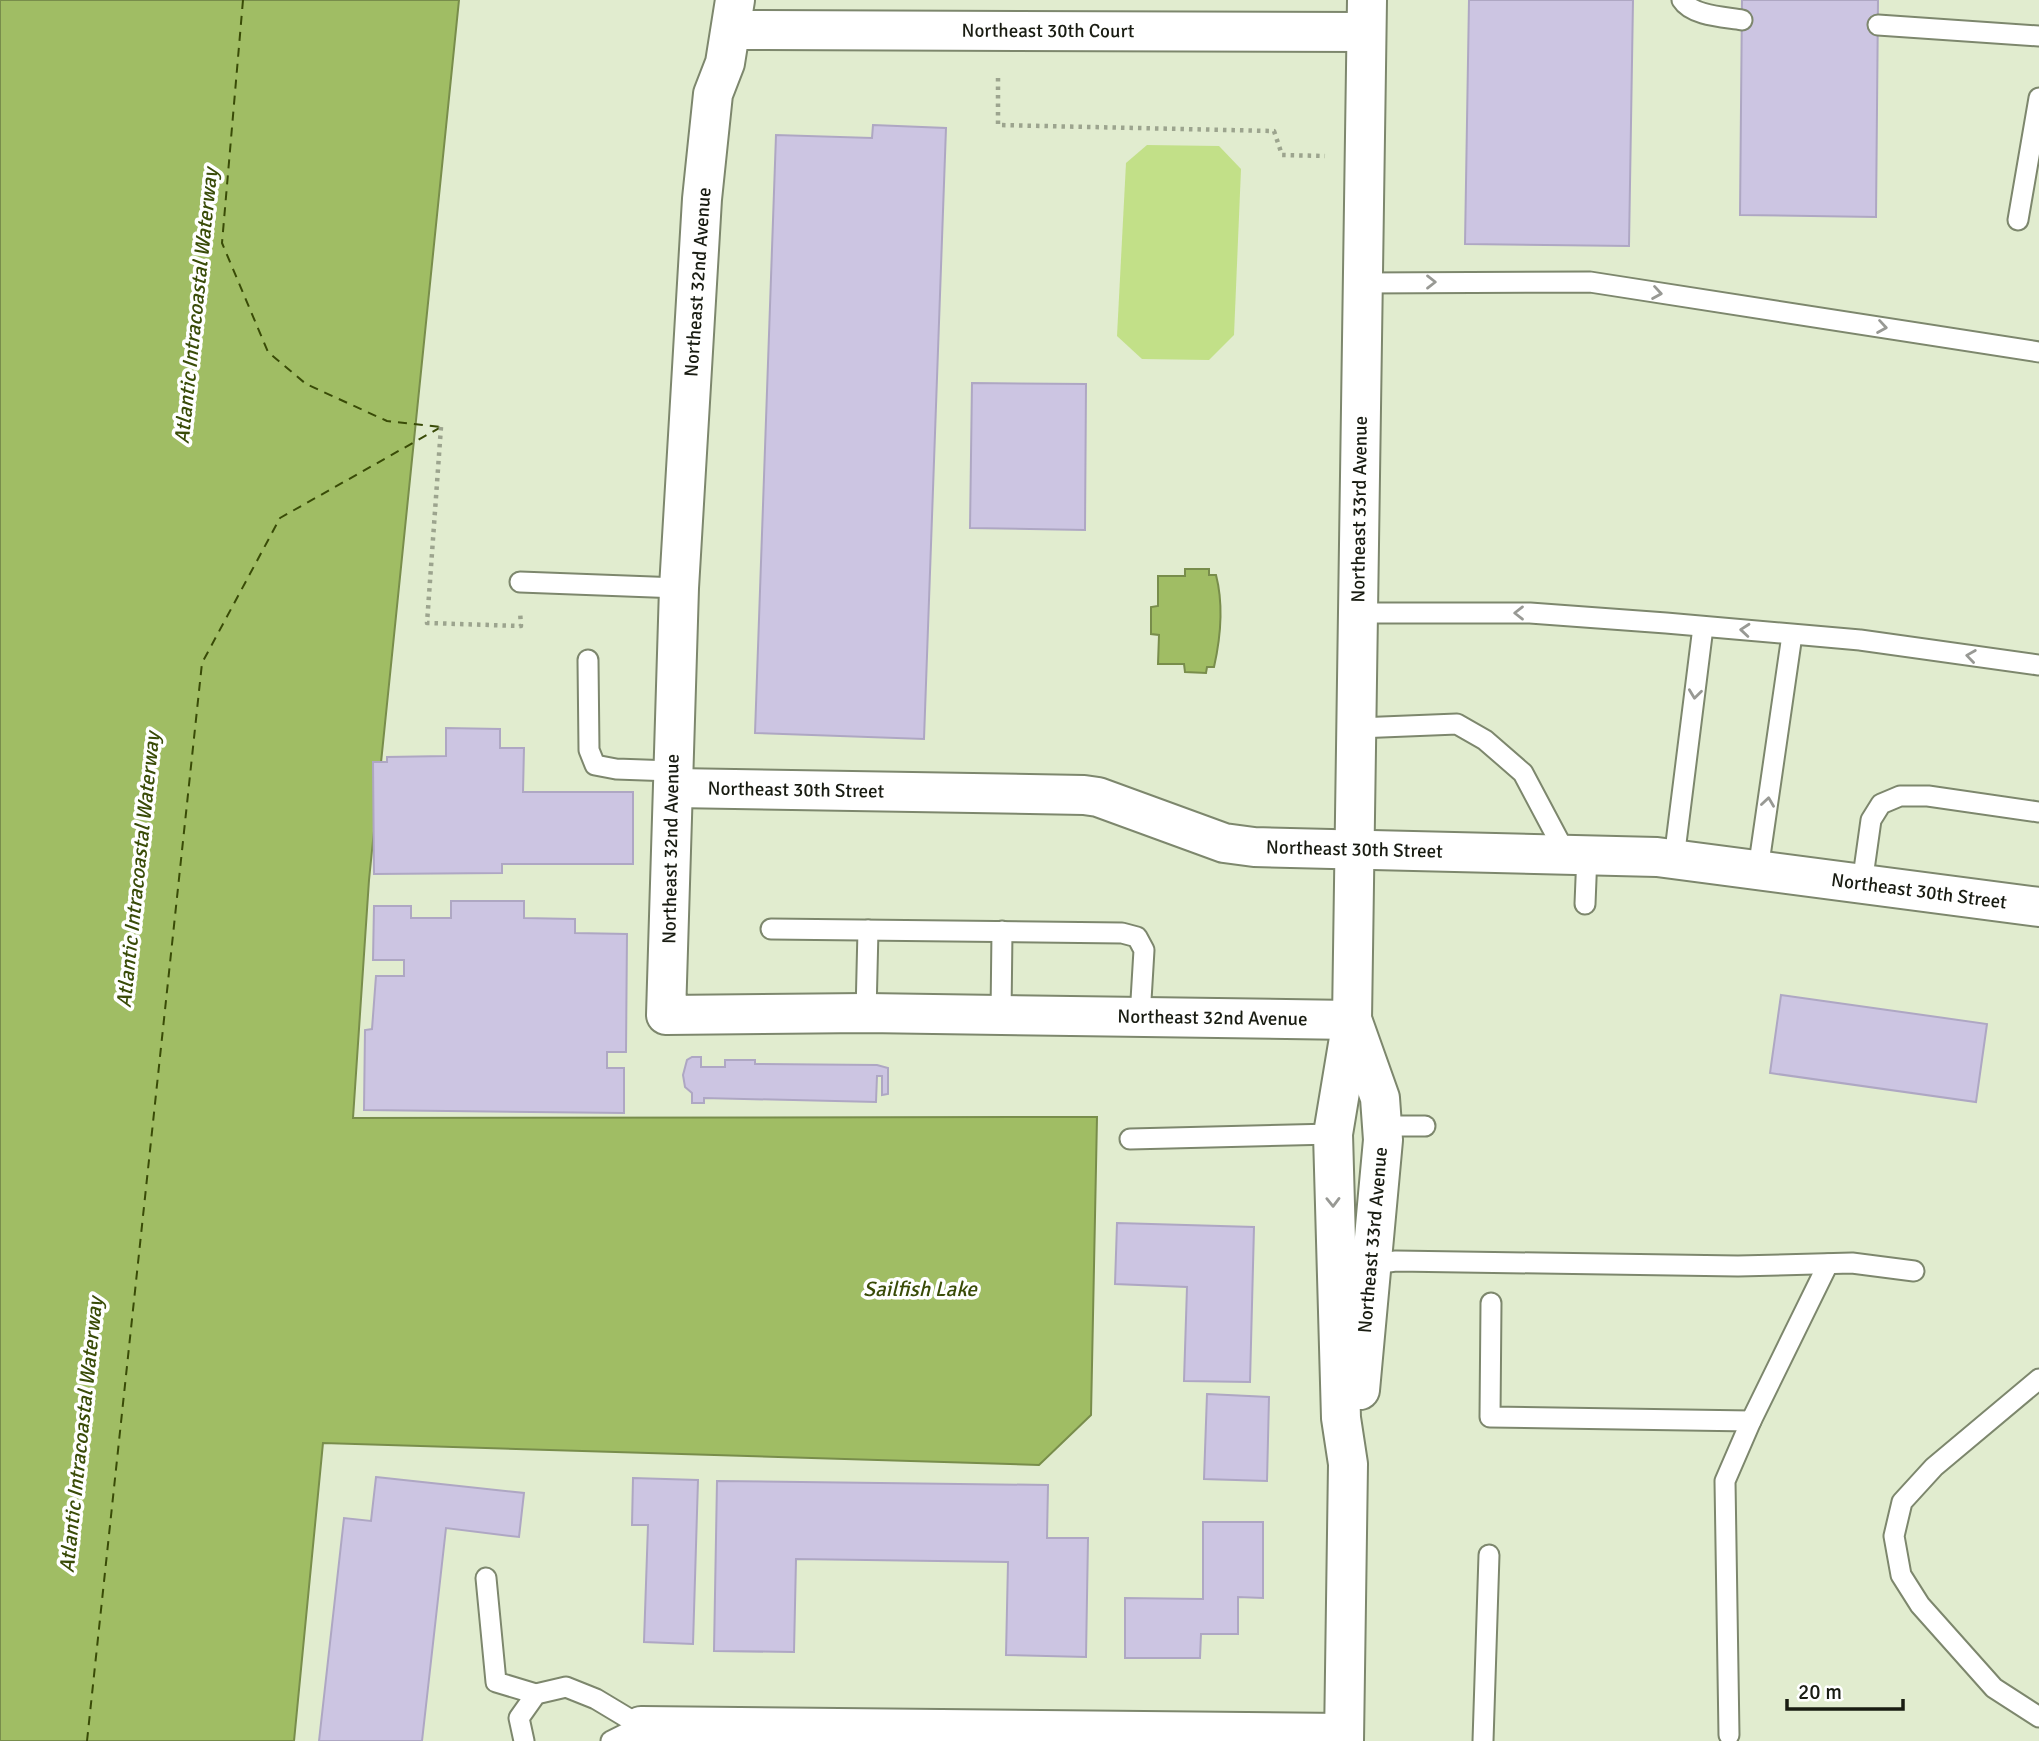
<svg xmlns="http://www.w3.org/2000/svg" width="2039" height="1741" font-family="Signika,sans-serif">
<style>
.green{fill:#c2e088}
.water{fill:#a0bd64;stroke:#788d4b;stroke-width:2}
.lines{fill:none;stroke-linecap:round;stroke-linejoin:round}
.ferry{stroke:#394b07;stroke-width:2;stroke-dasharray:9 7;stroke-linecap:butt}
.building{fill:#ccc5e2;stroke:#aea7c3;stroke-width:2}
.lane-casing{stroke:#7d876d;stroke-width:23}
.street-casing{stroke:#7d876d;stroke-width:42}
.path{stroke:#9ca48e;stroke-width:4.5;stroke-dasharray:3.5 5;stroke-linecap:butt}
.lane{stroke:#fff;stroke-width:19}
.street{stroke:#fff;stroke-width:38}
.oneway{stroke:#989994}
.labels{text-anchor:middle;dominant-baseline:central;stroke-width:7;stroke-linejoin:round;paint-order:stroke}
.street-label{font-size:19px;fill:#191c12;stroke:#fff}
.water-label{font-size:21px;font-style:italic;fill:#394b07;stroke:#fff}
</style>
<rect width="100%" height="100%" fill="#e1eccf"/>
<polygon class="green" points="1147,145 1219,146 1241,169 1234,335 1209,360 1142,359 1117,336 1126,163"/>
<g class="water">
<polygon points="0,0 459,0 369,880 353,1118 1097,1117 1091,1415 1039,1465 323,1443 294,1741 0,1741"/>
<path d="M1185,569H1209V575H1216C1224,606 1221,636 1214,667H1207L1206,673L1185,672L1184,664H1158L1159,635L1151,634V607L1158,606V576H1185Z"/>
</g>
<g class="lines">
<g class="ferry">
<polyline points="243,0 222,243 268,352 306,384 387,421 440,427"/>
<polyline points="87,1741 202,663 280,518 441,427"/>
</g>
</g>
<g class="building">
<polygon points="1469,0 1633,0 1629,246 1465,244"/>
<polygon points="1742,0 1878,0 1876,217 1740,215"/>
<polygon points="873,125 946,128 924,739 755,733 776,135 872,138"/>
<polygon points="972,383 1086,384 1085,530 970,528"/>
<polygon points="446,728 500,729 500,748 524,748 523,792 633,792 633,864 502,864 502,873 374,874 373,762 387,762 387,757 446,756"/>
<polygon points="451,901 524,901 524,918 575,919 575,933 627,934 626,1052 607,1052 607,1068 624,1068 624,1113 364,1110 365,1030 372,1029 376,976 404,976 404,960 373,960 374,906 411,906 411,918 451,918"/>
<polygon points="1781,995 1987,1024 1976,1102 1770,1073"/>
<polygon points="692,1057 701,1057 701,1067 725,1067 725,1060 755,1060 755,1064 877,1065 888,1068 888,1094 882,1095 882,1076 877,1076 876,1102 704,1098 704,1103 692,1103 692,1093 685,1087 683,1075 687,1060"/>
<polygon points="1117,1223 1254,1227 1250,1382 1184,1381 1187,1287 1115,1284"/>
<polygon points="1207,1394 1269,1397 1267,1481 1204,1479"/>
<polygon points="376,1477 524,1493 519,1537 446,1528 422,1741 319,1741 344,1518 371,1521"/>
<polygon points="633,1478 698,1480 693,1644 644,1642 648,1525 632,1525"/>
<polygon points="717,1481 1048,1485 1047,1538 1088,1538 1086,1657 1006,1655 1008,1562 796,1559 794,1652 714,1651"/>
<polygon points="1203,1522 1263,1522 1263,1598 1238,1597 1238,1634 1201,1634 1200,1658 1125,1658 1125,1598 1203,1599"/>
</g>
<g class="lines">
<defs>
<g id="lane">
<path d="M1682,0C1692,16 1725,17 1742,20"/>
<polyline points="1878,25 2039,36"/>
<polyline points="2018,220 2039,98"/>
<polyline points="1362,283 1590,282 2039,352"/>
<polyline points="520,582 679,588"/>
<polyline points="1358,613 1530,613 1666,623 1860,640 2039,665"/>
<polyline points="588,660 589,750 595,765 616,769 672,771"/>
<polyline points="1357,728 1457,724 1485,740 1523,773 1566,854"/>
<polyline points="1674,859 1703,627"/>
<polyline points="1758,870 1792,635"/>
<polyline points="1862,884 1871,820 1881,804 1900,796 1928,796 2039,812"/>
<polyline points="1585,904 1587,854"/>
<polyline points="771,929 1122,933 1137,937 1144,950 1140,1017"/>
<polyline points="866,1013 868,930"/>
<polyline points="1001,1015 1002,931"/>
<polyline points="1382,1126 1425,1126"/>
<polyline points="1130,1139 1333,1134"/>
<polyline points="1366,1265 1396,1261 1738,1266 1852,1263 1914,1271"/>
<polyline points="1491,1303 1490,1417 1751,1421 1828,1264"/>
<polyline points="2039,1379 1934,1467 1902,1502 1894,1536 1901,1575 1920,1605 1994,1688 2039,1717"/>
<polyline points="486,1578 496,1682 536,1694"/>
<polyline points="1729,1735 1725,1481 1751,1421"/>
<polyline points="524,1741 519,1718 536,1694 566,1687 596,1699 641,1726"/>
<polyline points="611,1741 641,1726"/>
<polyline points="1483,1741 1489,1555"/>
</g>
<g id="street">
<path id="s1" d="M735,0L725,63L713,94L702,199L679,588L666,1015L866,1013L1352,1020"/>
<path id="s2" d="M731,30L1365,32"/>
<path id="s3" d="M675,788L1084,795L1098,797L1224,843L1254,847L1657,857L2039,907"/>
<polyline points="1353,1022 1380,1098 1383,1140 1360,1390"/>
<polyline points="641,1726 1344,1733"/>
<path id="s4" d="M1344,1741L1348,1464L1341,1418L1333,1134L1352,1020L1367,0"/>
</g>
</defs>
<use href="#lane" class="lane-casing"/>
<use href="#street" class="street-casing"/>
<g class="path">
<polyline points="998,78 998,125 1274,131 1282,155 1325,156"/>
<polyline points="441,427 427,623 521,626 520,611"/>
</g>
<use href="#lane" class="lane"/>
<use href="#street" class="street"/>
</g>
<defs><path id="oneway-chevron" d="M-2-3.5L2.5 0L-2 3.5" fill="none" stroke-width="1.6" stroke-linecap="round" stroke-linejoin="round" transform="scale(1.75)"/></defs>
<g class="oneway">
<use href="#oneway-chevron" transform="translate(1431 282)"/>
<use href="#oneway-chevron" transform="translate(1657 293) rotate(9)"/>
<use href="#oneway-chevron" transform="translate(1882 327) rotate(9)"/>
<use href="#oneway-chevron" transform="translate(1519 613) rotate(-180)"/>
<use href="#oneway-chevron" transform="translate(1745 630) rotate(-175)"/>
<use href="#oneway-chevron" transform="translate(1971 656) rotate(-172)"/>
<use href="#oneway-chevron" transform="translate(1695 694) rotate(97)"/>
<use href="#oneway-chevron" transform="translate(1768 802) rotate(-82)"/>
<use href="#oneway-chevron" transform="translate(1333 1202) rotate(89)"/>
</g>
<g class="labels">
<g class="street-label">
<text stroke="none"><textPath href="#s2" startOffset="317">Northeast 30th Court</textPath></text>
<text transform="translate(698 282) rotate(-86)">Northeast 32nd Avenue</text>
<text stroke="none"><textPath href="#s4" startOffset="1234">Northeast 33rd Avenue</textPath></text>
<text stroke="none"><textPath href="#s3" startOffset="121">Northeast 30th Street</textPath></text>
<text transform="translate(671 849) rotate(-89)">Northeast 32nd Avenue</text>
<text stroke="none"><textPath href="#s3" startOffset="688">Northeast 30th Street</textPath></text>
<text stroke="none"><textPath href="#s3" startOffset="1255">Northeast 30th Street</textPath></text>
<text stroke="none"><textPath href="#s1" startOffset="1566">Northeast 32nd Avenue</textPath></text>
<text transform="translate(1373 1240) rotate(-85)">Northeast 33rd Avenue</text>
</g>
<g class="water-label">
<text transform="translate(196 306) rotate(-84)">Atlantic Intracoastal Waterway</text>
<text transform="translate(138 870) rotate(-84)">Atlantic Intracoastal Waterway</text>
<text x="920" y="1289">Sailfish Lake</text>
<text transform="translate(81 1435) rotate(-84)">Atlantic Intracoastal Waterway</text>
</g>
</g>
<path d="M1787 1699v10h116v-10" fill="none" stroke="#191c12" stroke-width="3.5"/>
<text x="1798" y="1699" font-size="21" fill="#191c12" stroke="#ffffff" stroke-width="5" paint-order="stroke">20 m</text>
</svg>
